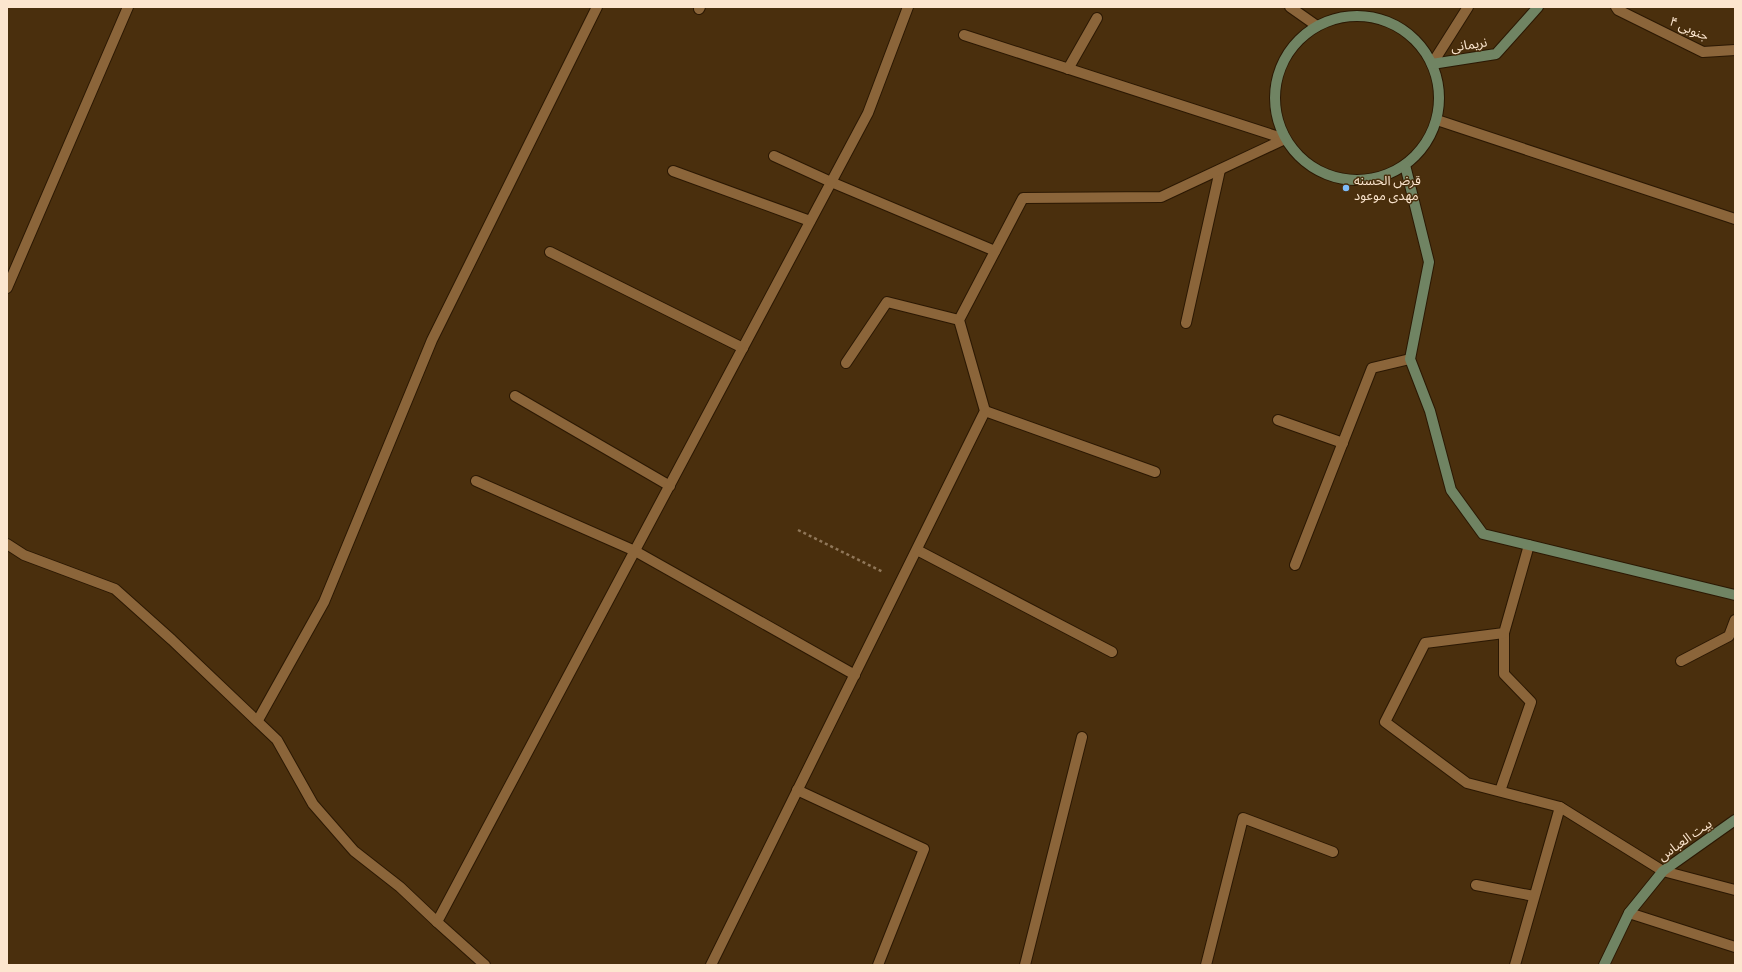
<svg xmlns="http://www.w3.org/2000/svg" width="1742" height="972" font-family="'Source Sans 3','Noto Sans Arabic',sans-serif">
<style>
.lines{fill:none;stroke-linecap:round;stroke-linejoin:round}
.street-casing{stroke:#2b1803;stroke-width:12}
.secondary-casing{stroke:#2b1803;stroke-width:12}
.path{stroke:#907759;stroke-width:2.5;stroke-dasharray:3 3;stroke-linecap:butt}
.street{stroke:#8b653a;stroke-width:10}
.secondary{stroke:#708463;stroke-width:10}
.poi-dot{fill:#7ebdf9;stroke:#4a2f0d;stroke-width:1.5}
.labels{text-anchor:middle;dominant-baseline:central;stroke-width:3;stroke-linejoin:round;paint-order:stroke}
.street-label{font-size:13px;fill:#fce6cf;stroke:#4a2f0d}
.poi-label{font-size:13px;fill:#fce6cf;stroke:#4a2f0d;text-anchor:start}
</style>
<rect width="100%" height="100%" fill="#4a2f0d"/>
<g class="lines">
<defs>
<g id="street">
<polyline points="1290,7 1317,26"/>
<polyline points="1616,7 1618,10 1703,52 1735,50"/>
<polyline points="699,9 700,7"/>
<polyline points="964,35 1285,139"/>
<polyline points="1432,64 1468,7"/>
<polyline points="1068,69 1097,18"/>
<polyline points="1437,120 1735,219"/>
<polyline points="774,156 831,182 995,251"/>
<polyline points="673,171 810,221"/>
<polyline points="550,252 743,348"/>
<polyline points="7,288 128,7"/>
<polyline points="1186,323 1220,170"/>
<polyline points="846,363 887,302 959,320"/>
<polyline points="515,396 670,486"/>
<polyline points="985,411 1155,472"/>
<polyline points="1278,420 1343,443"/>
<polyline points="476,481 635,551 855,675"/>
<polyline points="7,544 24,555 115,589 172,640 277,740 313,804 354,851 400,887 437,922"/>
<polyline points="917,550 1112,652"/>
<polyline points="1295,565 1372,368 1410,359"/>
<polyline points="1681,661 1729,636 1735,620"/>
<polyline points="258,720 324,602 432,340 597,7"/>
<polyline points="797,790 924,849 878,965"/>
<polyline points="1500,791 1531,702 1504,674 1504,633"/>
<polyline points="1560,807 1663,871 1735,890"/>
<polyline points="1476,885 1534,896"/>
<polyline points="1629,913 1735,947"/>
<polyline points="485,965 437,922 868,113 908,7"/>
<polyline points="711,965 985,411 959,320 1023,198 1161,197 1285,139"/>
<polyline points="1025,965 1082,737"/>
<polyline points="1206,965 1243,818 1333,852"/>
<polyline points="1515,965 1560,807 1467,783 1385,722 1425,643 1504,633 1529,545"/>
</g>
<g id="secondary">
<circle cx="1357" cy="98" r="82"/>
<polyline points="1432,64 1496,54 1538,7"/>
<polyline points="1405,165 1429,262 1410,359 1430,411 1451,490 1483,534 1735,595"/>
<polyline points="1604,965 1629,913 1663,871 1735,820"/>
</g>
</defs>
<use href="#street" class="street-casing"/>
<use href="#secondary" class="secondary-casing"/>
<polyline class="path" points="798,530 883,572"/>
<use href="#street" class="street"/>
<use href="#secondary" class="secondary"/>
</g>
<circle class="poi-dot" cx="1346" cy="188" r="4"/>
<g class="labels">
<g class="street-label">
<text transform="translate(1689 29) rotate(23)">۴ جنوبی</text>
<text transform="translate(1469 45) rotate(-9)">نریمانی</text>
<text transform="translate(1685 840) rotate(-35)">بیت العباس</text>
</g>
<g class="poi-label">
<text x="1354" y="181">قرض الحسنه<tspan x="1354" dy="15">مهدی موعود</tspan></text>
</g>
</g>
<rect width="1742" height="972" fill="none" stroke="#fce6cf" stroke-width="16"/>
</svg>
